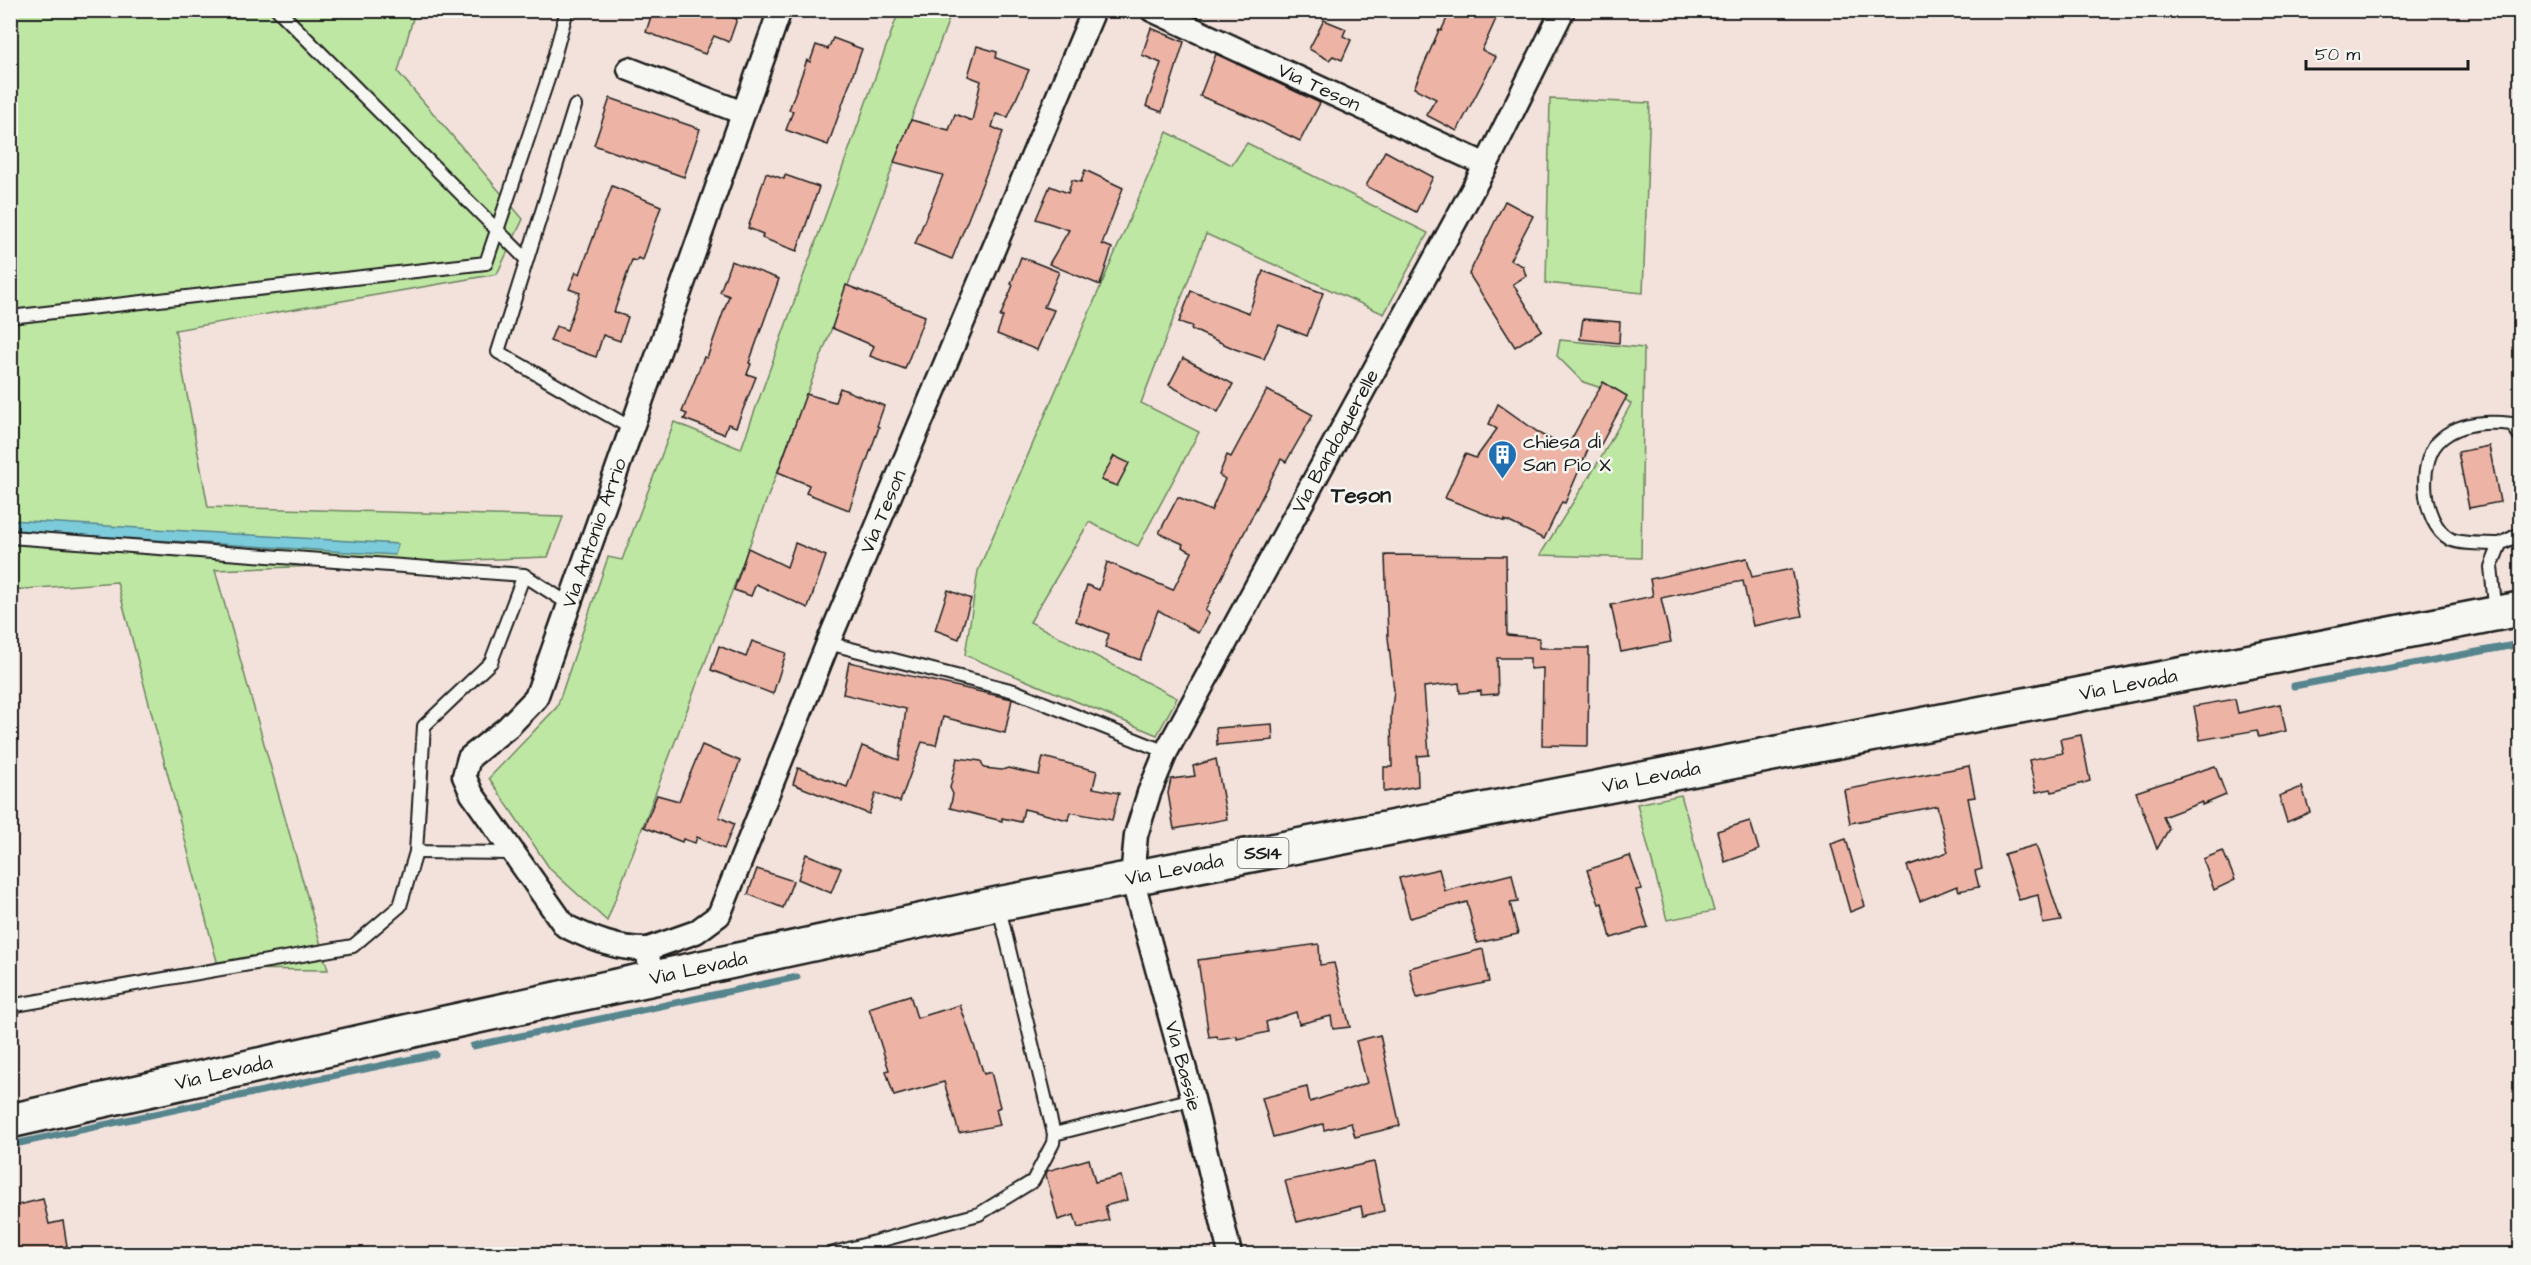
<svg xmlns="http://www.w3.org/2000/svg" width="2531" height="1265" font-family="'Architects Daughter',sans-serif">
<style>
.green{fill:#bee7a3;stroke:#6d8260;stroke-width:1.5}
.water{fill:#7ccbda;stroke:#56858e;stroke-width:1.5}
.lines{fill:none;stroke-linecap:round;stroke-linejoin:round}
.stream{stroke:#56858e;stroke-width:7}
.building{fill:#edb4a6;stroke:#1c1c1c;stroke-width:1.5}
.service-casing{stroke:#1c1c1c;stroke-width:16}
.minor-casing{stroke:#1c1c1c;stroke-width:27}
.primary-casing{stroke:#1c1c1c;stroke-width:38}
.service{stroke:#f6f6f2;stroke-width:12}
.minor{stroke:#f6f6f2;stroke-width:22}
.primary{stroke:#f6f6f2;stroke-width:33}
.labels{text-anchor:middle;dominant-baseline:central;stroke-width:5;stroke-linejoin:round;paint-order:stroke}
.shield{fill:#f6f6f2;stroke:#5d5d5c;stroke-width:1.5}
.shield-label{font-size:18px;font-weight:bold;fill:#1c1c1c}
.street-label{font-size:20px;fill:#1c1c1c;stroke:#f6f6f2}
.poi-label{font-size:20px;fill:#1c1c1c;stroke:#f6f6f2;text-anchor:start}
.quarter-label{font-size:22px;font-weight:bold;fill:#1c1c1c;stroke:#f6f6f2}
</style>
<rect width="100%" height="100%" fill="#f3e2db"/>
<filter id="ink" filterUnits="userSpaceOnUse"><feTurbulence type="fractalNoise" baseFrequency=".0167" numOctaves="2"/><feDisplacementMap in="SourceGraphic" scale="12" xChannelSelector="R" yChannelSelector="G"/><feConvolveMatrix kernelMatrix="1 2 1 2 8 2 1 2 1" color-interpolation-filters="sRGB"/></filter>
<g filter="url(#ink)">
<g class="green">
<polygon points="11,11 415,11 398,72 523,219 497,274 175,330 208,507 563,517 548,557 215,570 328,970 219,969 117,582 11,590 10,484 14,483 10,473"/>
<polygon points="899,11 952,11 607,921 550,869 489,778 557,707 608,557 622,560 674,422 741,449"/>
<polygon points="1550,99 1650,103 1643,293 1546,283"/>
<polygon points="1167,132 1232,165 1247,143 1428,233 1384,314 1206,234 1141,403 1199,432 1138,546 1089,522 1030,622 1177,698 1157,735 965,655 978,571"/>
<polygon points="1560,340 1644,348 1641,558 1540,555 1602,456 1631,404 1617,393 1583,382 1557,356"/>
<polygon points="1681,795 1714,911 1667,920 1637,804"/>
</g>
<polygon class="water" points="10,521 11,520 398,544 395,555 11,531"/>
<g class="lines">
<g class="stream">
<polyline points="2294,686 2520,644"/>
<polyline points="473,1046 797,977"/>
<polyline points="10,1145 435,1054"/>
</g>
</g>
<g class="building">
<polygon points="653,10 711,10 737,19 729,42 714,36 705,54 646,32"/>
<polygon points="1451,10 1500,10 1482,50 1496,57 1457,131 1426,115 1436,99 1414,88 1439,30 1441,31"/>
<polygon points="1324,20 1346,29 1343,36 1351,40 1342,60 1333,56 1329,60 1309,49"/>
<polygon points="1151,28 1184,42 1162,112 1146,106 1161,63 1142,55"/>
<polygon points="833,38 862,49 828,145 786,130 793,111 789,110 807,60 810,62 816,45 828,49"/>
<polygon points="977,46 997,52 996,58 1029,70 1008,117 996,114 992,127 1003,132 952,259 915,244 943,175 894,162 911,120 949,130 955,114 972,121 981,81 968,76"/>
<polygon points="1216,54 1320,103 1300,141 1249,116 1200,96"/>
<polygon points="610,98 700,129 684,177 594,145"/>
<polygon points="1385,151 1433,177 1416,212 1366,186"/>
<polygon points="1085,170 1123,188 1102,244 1112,248 1100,285 1049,264 1069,230 1036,219 1050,186 1068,193 1072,180 1081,182"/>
<polygon points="766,173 784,179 785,175 819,187 797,251 762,238 763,234 748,228"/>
<polygon points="612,186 661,206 643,260 638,258 636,261 632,260 614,312 628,317 620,341 603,335 596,357 550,341 556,326 567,330 580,293 569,289 576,272 580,274"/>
<polygon points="1505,201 1533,216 1510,260 1523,266 1526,276 1513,284 1542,330 1515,347 1469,274"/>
<polygon points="1021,257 1059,272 1044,307 1054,310 1037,350 997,334 1003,317 1000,317 1013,285 1011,284"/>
<polygon points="731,261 779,279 749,363 751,364 747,374 756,377 736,427 728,424 724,434 684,419 687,414 682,412 704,357 707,358 729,296 720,292"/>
<polygon points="1263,271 1323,293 1307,336 1279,325 1264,359 1235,349 1191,329 1192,326 1179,322 1191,291 1249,313"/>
<polygon points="846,285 925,316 905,369 870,356 874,346 832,328"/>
<polygon points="1583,319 1620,322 1619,343 1580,339"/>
<polygon points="1183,358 1233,384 1218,412 1169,385"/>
<polygon points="1603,382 1627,396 1599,448 1589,447 1565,503 1562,502 1544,539 1505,520 1505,522 1445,498 1465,454 1476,458 1497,429 1489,424 1498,404 1542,435 1567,447"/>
<polygon points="840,388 884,406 877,426 879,427 849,510 806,493 809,485 778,472 806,394 835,402"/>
<polygon points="1267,390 1313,415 1286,462 1281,459 1205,611 1209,613 1198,633 1158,610 1140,660 1105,647 1109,634 1076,621 1087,585 1099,590 1107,562 1173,590 1192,552 1182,547 1183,544 1159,533 1178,497 1211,511 1225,479 1219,475 1227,455 1231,457"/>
<polygon points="2489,446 2500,502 2469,508 2458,452"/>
<polygon points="1114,456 1129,463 1117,486 1101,480"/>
<polygon points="795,543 826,556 808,608 756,584 751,596 734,590 748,548 787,567"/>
<polygon points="1385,555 1506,556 1507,635 1539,638 1539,648 1589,648 1588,746 1542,745 1543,668 1530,669 1530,658 1497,658 1498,694 1481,695 1481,691 1460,693 1459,683 1424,687 1429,755 1417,756 1418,786 1384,792 1384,767 1392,767 1391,715 1394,691 1388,637"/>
<polygon points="1747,558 1752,577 1792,569 1802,616 1753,626 1743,581 1711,587 1661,598 1671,642 1621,652 1611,605 1653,596 1650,579"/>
<polygon points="948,590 971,599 959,639 935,630"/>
<polygon points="752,641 786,653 773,694 711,670 719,646 746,657"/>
<polygon points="849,662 1012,699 1005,733 943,717 936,745 922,742 900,802 876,793 869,814 793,784 798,768 847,787 862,746 899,760 906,709 843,694"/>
<polygon points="2235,699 2238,713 2280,704 2286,731 2259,737 2257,730 2200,740 2194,706"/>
<polygon points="1272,724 1273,740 1217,745 1216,728"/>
<polygon points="2081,735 2090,781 2052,792 2051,789 2036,792 2029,760 2063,753 2060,739"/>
<polygon points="702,745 740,761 719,817 734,824 724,849 697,837 695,843 683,839 682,842 644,827 657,795 679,801"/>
<polygon points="1043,757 1097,771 1093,788 1119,793 1112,820 1070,812 1068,820 1024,809 1021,822 1002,818 1002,821 950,808 953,794 950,788 957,758 981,761 984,768 1002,770 1008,768 1039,775"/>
<polygon points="1216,759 1227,819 1174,829 1168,793 1171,779 1195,776 1193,766"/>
<polygon points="1969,766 1975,797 1968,798 1982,869 1975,871 1979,887 1959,891 1957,886 1920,901 1907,866 1948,852 1937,806 1850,823 1844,790"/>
<polygon points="2215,766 2226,795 2202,805 2202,802 2163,817 2169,829 2157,849 2136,792"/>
<polygon points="2302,787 2310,812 2287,822 2279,796"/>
<polygon points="1750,821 1759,850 1725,862 1717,831"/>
<polygon points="1846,839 1865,906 1850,912 1831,844"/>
<polygon points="2036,845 2061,921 2043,924 2038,895 2019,900 2004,854"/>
<polygon points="2223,851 2235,880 2214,890 2203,859"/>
<polygon points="806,854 841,868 831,893 798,879"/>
<polygon points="1630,856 1642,889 1636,890 1648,927 1611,938 1602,903 1599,904 1587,870"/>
<polygon points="757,869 793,881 783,908 748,894"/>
<polygon points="1439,869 1445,891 1512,874 1518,902 1510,903 1518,934 1477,943 1467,902 1410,918 1399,878"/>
<polygon points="1319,944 1320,965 1334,963 1350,1027 1333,1029 1331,1016 1299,1024 1296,1012 1266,1022 1268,1032 1237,1039 1237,1036 1218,1039 1217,1036 1209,1037 1198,960"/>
<polygon points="1483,949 1489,982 1417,998 1409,968"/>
<polygon points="910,995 917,1018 960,1005 984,1074 991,1072 1000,1107 996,1109 1000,1125 959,1133 944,1082 894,1096 886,1071 889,1070 869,1008"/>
<polygon points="1380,1035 1400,1126 1355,1137 1351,1123 1324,1130 1323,1124 1273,1137 1262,1098 1307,1087 1310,1102 1367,1083 1356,1041"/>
<polygon points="1089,1159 1095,1182 1121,1176 1127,1200 1105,1206 1109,1220 1078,1228 1074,1215 1058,1220 1046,1175 1047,1171"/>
<polygon points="1374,1162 1384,1211 1363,1216 1361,1206 1297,1222 1285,1181"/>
<polygon points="43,1199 49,1224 63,1221 67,1246 31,1254 17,1254 10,1226 10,1207"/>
</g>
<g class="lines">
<defs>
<g id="service">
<polyline points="278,10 526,259"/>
<polyline points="575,106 498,352 631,428"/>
<polyline points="10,317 486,263 548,79 567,10"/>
<polyline points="10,537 524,575 569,604"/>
<path d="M2500,544C2486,543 2462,545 2450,539C2421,523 2416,458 2442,438C2461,422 2488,421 2512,424L2520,436"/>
<polyline points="2496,614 2491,567 2500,544 2520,534"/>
<polyline points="828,643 1014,691 1166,752"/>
<polyline points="514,853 416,852 424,726 491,662 524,575"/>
<polyline points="10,1006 353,946 400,906 416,852"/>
<polyline points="1054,1134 1193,1099"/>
<polyline points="834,1253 979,1214 1033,1181 1053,1143 1054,1134 998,904"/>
</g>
<g id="minor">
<path id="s1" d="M1152,10L1486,165"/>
<polyline points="629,69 743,113"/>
<path id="s2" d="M648,949C619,950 592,939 565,926L472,794L464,776L469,758L508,727L536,698L780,10"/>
<path id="s3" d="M649,962L648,949L696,932L719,915L828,643L1094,10"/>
<path id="s4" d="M1230,1254L1193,1099L1132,878L1136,835L1149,793L1166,752L1486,165L1563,10"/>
</g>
<g id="primary">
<path id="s5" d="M10,1121L445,1023L998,904L2520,609"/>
</g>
</defs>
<use href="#service" class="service-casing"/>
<use href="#minor" class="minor-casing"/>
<use href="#primary" class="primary-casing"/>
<use href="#service" class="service"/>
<use href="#minor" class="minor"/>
<use href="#primary" class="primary"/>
</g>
</g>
<defs>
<symbol id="building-pin" viewBox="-11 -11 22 30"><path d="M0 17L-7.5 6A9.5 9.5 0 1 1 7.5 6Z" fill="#1f6fb2" stroke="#f6f6f2"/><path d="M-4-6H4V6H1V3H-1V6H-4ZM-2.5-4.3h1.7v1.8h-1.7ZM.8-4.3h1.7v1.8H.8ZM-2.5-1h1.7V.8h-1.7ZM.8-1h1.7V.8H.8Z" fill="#fff"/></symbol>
</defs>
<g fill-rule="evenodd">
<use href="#building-pin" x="1486" y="438" width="33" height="45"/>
</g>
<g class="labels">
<rect class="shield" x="1237.5" y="838" width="51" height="30" rx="4.5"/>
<g class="shield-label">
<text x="1263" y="853">SS14</text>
</g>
<g class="street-label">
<text stroke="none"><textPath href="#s1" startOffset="184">Via Teson</textPath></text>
<text stroke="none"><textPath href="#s4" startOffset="874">Via Bandoquerelle</textPath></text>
<text stroke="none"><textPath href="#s3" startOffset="528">Via Teson</textPath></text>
<text stroke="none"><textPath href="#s2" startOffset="552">Via Antonio Arrio</textPath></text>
<text stroke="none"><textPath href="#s5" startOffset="2163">Via Levada</textPath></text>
<text stroke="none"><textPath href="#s5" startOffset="1677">Via Levada</textPath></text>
<text stroke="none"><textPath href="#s5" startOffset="1191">Via Levada</textPath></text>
<text stroke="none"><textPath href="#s5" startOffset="705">Via Levada</textPath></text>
<text transform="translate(1183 1066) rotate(75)">Via Bassie</text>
<text stroke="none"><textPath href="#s5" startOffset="219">Via Levada</textPath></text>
</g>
<g class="poi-label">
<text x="1523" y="442">chiesa di<tspan x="1523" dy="23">San Pio X</tspan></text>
</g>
<g class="quarter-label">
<text x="1361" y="495">Teson</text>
</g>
</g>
<rect width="2531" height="1265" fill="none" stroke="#f6f6f2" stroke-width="36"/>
<rect x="18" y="18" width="2495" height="1229" fill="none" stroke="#1c1c1c" stroke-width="2" filter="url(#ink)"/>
<path d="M2306 60v9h162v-9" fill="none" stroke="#1c1c1c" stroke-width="3"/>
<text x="2315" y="60" font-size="18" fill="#1c1c1c" stroke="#f6f6f2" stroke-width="4.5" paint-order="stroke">50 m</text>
</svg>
